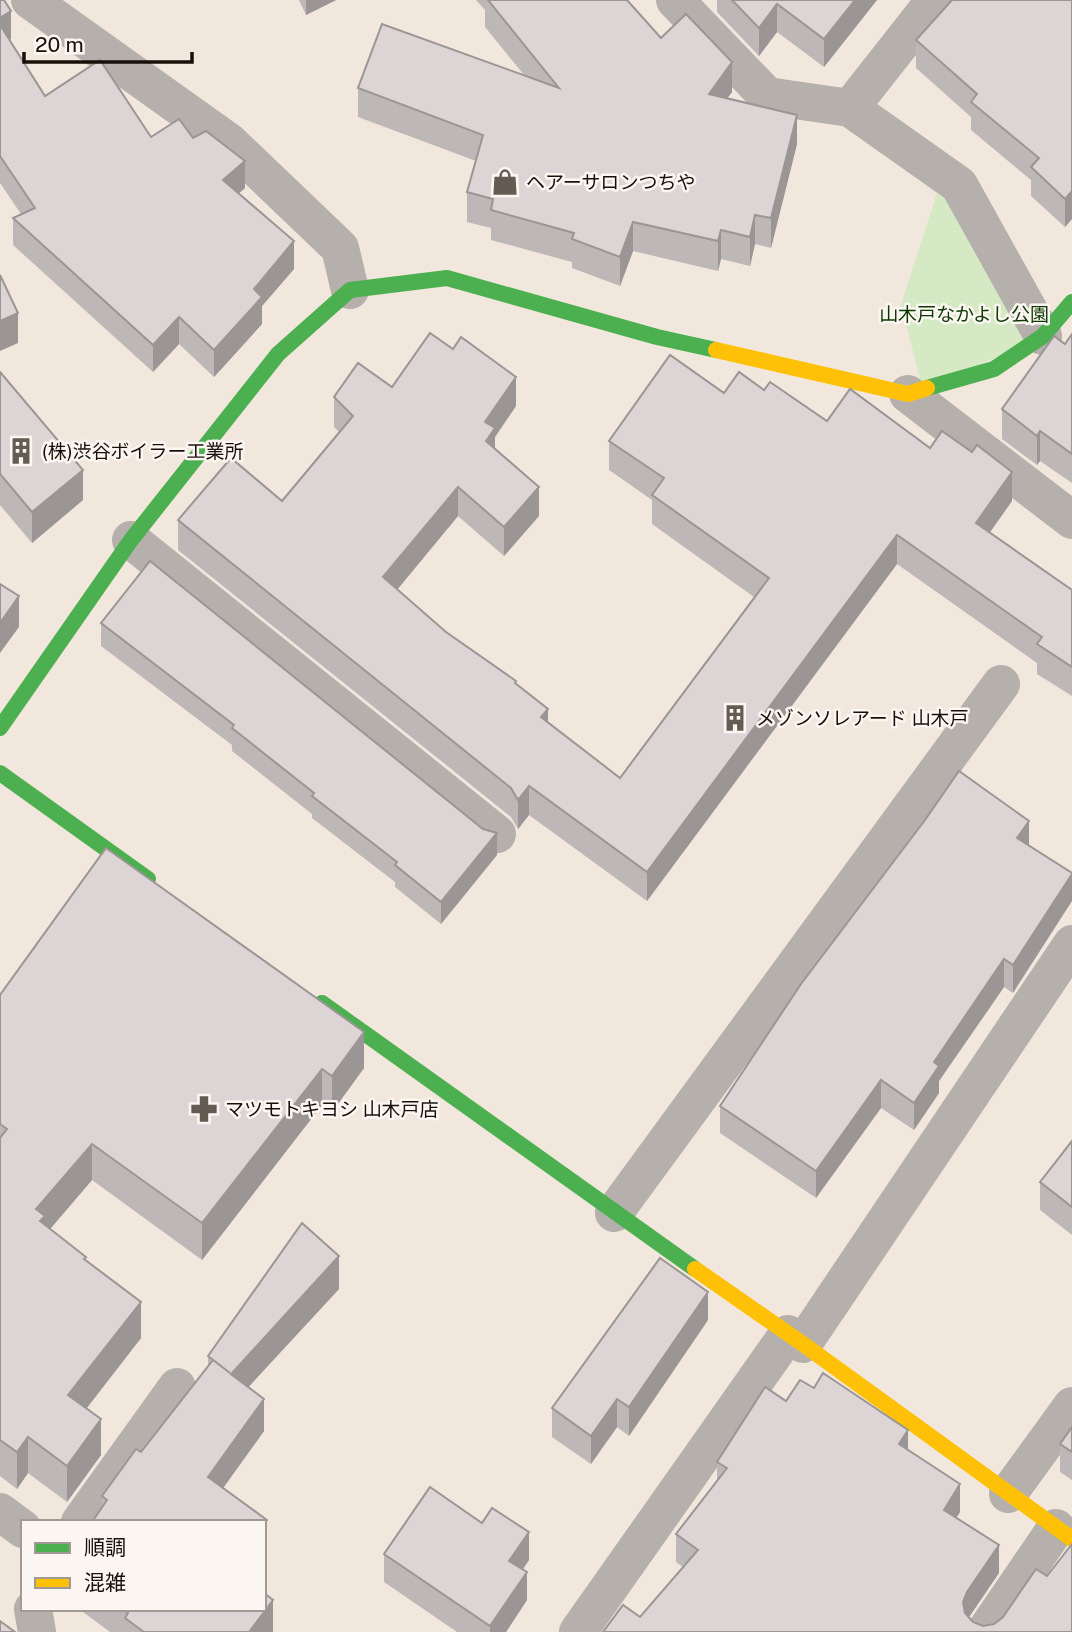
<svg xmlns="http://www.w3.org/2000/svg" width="1072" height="1632" font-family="'Public Sans','Noto Sans JP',sans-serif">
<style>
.green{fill:#d5e9c5}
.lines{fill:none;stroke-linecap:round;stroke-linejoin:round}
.street{stroke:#b5b0ac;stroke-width:38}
.fast{stroke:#4caf50;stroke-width:16}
.slow{stroke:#ffc107;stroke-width:16}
.wall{fill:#beb7b7}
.shaded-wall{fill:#9b9595}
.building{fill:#ddd5d5;stroke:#9b9595;stroke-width:2}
.labels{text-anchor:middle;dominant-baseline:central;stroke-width:5;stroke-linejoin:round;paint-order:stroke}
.poi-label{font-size:19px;fill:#181008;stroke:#fcf6f2;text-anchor:start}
.park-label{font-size:19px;fill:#0b3900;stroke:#fcf6f2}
</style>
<rect width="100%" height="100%" fill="#f2e7dc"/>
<polygon class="green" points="943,174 1043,336 923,390 901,305"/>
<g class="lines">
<g class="street">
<polyline points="30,0 229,142 340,248 350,290"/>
<polyline points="675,0 767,96 850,108 959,185 1043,336"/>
<polyline points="850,108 935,0"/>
<polyline points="908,394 1072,520"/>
<polyline points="131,540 497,834"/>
<polyline points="614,1213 1001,684"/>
<polyline points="803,1344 1072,944"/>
<polyline points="1008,1494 1072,1406"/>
<polyline points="0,1512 23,1529"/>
<polyline points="80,1522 177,1387"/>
<polyline points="33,1609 37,1632"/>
<polyline points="578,1632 788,1334"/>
<polyline points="985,1632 1056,1528"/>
</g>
<g class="fast">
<polyline points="927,388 994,369 1043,336 1072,302"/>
<polyline points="0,728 131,540 278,354 350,290 447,278 657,337 716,350"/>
<polyline points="0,773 148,879"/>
<polyline points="322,1003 695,1269"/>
</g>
<g class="slow">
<polyline points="716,350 908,394 927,388"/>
<polyline points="695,1269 803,1344 1072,1539"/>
</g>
</g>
<g class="wall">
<polygon points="0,0 11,39 9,40 45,96 151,137 193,138 245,188 239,193 294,269 262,306 262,324 214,377 179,344 153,372 13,245 13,218 21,214 0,183"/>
<polygon points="299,0 336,0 306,15"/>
<polygon points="476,0 627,0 661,38 732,92 727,98 797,144 771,248 755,244 750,266 721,259 718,271 633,251 620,286 572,268 572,262 491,240 491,228 467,222 467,192 476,161 358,117 358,88 525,76 485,27 485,10"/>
<polygon points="717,0 877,0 824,67 777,32 759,56 717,12"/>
<polygon points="1072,0 1072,219 1065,227 1031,196 1031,180 971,130 971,117 916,68 916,40"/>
<polygon points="1072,334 1072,483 1040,461 1037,465 1002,439 1002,409 1065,344"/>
<polygon points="0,372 83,500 32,543 0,505"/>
<polygon points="392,387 516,406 495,437 495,449 539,516 504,556 458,516 397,589 446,632 516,684 548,722 620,778 754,597 652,524 652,500 609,470 609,441 724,393 764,390 827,421 930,448 1012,501 990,532 1072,590 1072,696 1037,674 1037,663 897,564 647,901 529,815 518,829 511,817 178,550 178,520 282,501 339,432 334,427 334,397"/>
<polygon points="101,623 497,855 441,924 395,887 395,882 312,818 312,814 232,751 232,745 101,646"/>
<polygon points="1029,821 1013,993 1004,987 939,1081 939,1093 914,1130 881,1108 816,1198 720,1133 720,1106"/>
<polygon points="0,995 364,1068 332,1112 322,1105 202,1260 92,1180 50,1229 86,1260 141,1338 87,1408 101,1455 67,1502 28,1473 17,1489 0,1476"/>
<polygon points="1072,1141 1072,1235 1040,1210 1040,1182"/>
<polygon points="302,1223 339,1256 339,1289 248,1387 264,1399 264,1431 223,1488 267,1520 267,1552 264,1556 264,1522 92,1522 102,1507 102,1496 136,1449 141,1452 208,1366 208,1356"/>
<polygon points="708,1320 629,1436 617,1427 591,1464 552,1437 552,1408"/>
<polygon points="786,1401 908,1451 960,1512 956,1518 999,1573 969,1617 973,1622 983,1626 994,1624 1047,1576 1072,1632 640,1617 683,1567 676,1562 676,1534 717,1481 717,1462"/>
<polygon points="1072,1427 1072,1480 1060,1472 1060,1444"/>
<polygon points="384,1554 529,1560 523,1569 527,1600 506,1632 457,1632 384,1582"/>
<polygon points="79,1609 264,1609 273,1632 110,1632"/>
</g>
<g class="shaded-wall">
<polygon points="306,0 336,0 306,15"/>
<polygon points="855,0 877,0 824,67 824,39"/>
<polygon points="777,4 777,32 759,56 759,28"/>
<polygon points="11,11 11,39 0,45 0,18"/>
<polygon points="732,62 732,92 709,123 709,94"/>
<polygon points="797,115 797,144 771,248 771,218"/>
<polygon points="245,161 245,188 223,207 223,180"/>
<polygon points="1072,191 1072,219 1065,227 1065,199"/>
<polygon points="755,215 755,244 750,266 750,237"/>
<polygon points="633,222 633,251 620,286 620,257"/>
<polygon points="721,230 721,259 718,271 718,241"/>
<polygon points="294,241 294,269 262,306 262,324 214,377 214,350 254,289"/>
<polygon points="18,313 18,343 0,351 0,321"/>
<polygon points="179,317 179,344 153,372 153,345"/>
<polygon points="516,377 516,406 495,437 495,457 486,471 485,422"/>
<polygon points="1040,431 1040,461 1037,465 1037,436"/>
<polygon points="83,470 83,500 32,543 32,512"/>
<polygon points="1012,472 1012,501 976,552 976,523"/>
<polygon points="458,487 458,516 383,607 383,577"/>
<polygon points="539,487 539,516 504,556 504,527"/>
<polygon points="897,535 897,564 647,901 647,872"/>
<polygon points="19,596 19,627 0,653 0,623"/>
<polygon points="548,709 548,738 541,717"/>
<polygon points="529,786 529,815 518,829 518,800"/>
<polygon points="1029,821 1029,848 1017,838"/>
<polygon points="497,833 497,855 441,924 441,902"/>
<polygon points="1072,874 1072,901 1013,993 1013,965"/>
<polygon points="1004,959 1004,987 939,1081 939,1093 914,1130 914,1103 934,1062"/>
<polygon points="364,1032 364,1068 332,1112 332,1076"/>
<polygon points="322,1069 322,1105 202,1260 202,1223"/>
<polygon points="881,1080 881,1108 816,1198 816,1171"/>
<polygon points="92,1144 92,1180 45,1235 36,1209"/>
<polygon points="339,1256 339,1289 231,1406 231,1374"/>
<polygon points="708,1292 708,1320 629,1436 629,1407"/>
<polygon points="141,1302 141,1338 68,1432 68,1395"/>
<polygon points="264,1399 264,1431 208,1509 208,1477"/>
<polygon points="617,1399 617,1427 591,1464 591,1436"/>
<polygon points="101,1419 101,1455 67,1502 67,1466"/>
<polygon points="908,1430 908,1458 899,1444"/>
<polygon points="28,1437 28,1473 17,1489 17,1452"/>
<polygon points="960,1484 960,1512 944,1538 944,1510"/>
<polygon points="267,1520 267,1552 264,1556 264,1523"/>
<polygon points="529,1532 529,1560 509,1589 509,1561"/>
<polygon points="999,1545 999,1573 967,1620 963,1602 967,1592"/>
<polygon points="527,1572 527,1600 506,1632 490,1632 490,1626"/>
<polygon points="273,1600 273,1632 249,1632"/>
</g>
<g class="building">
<polygon points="0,0 4,0 11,11 0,18"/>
<polygon points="488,0 627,0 661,38 686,14 732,62 709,94 797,115 771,218 755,215 750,237 721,230 718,241 633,222 620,257 572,239 574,233 491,210 493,199 467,192 483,135 358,88 382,24 559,88"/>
<polygon points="732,0 855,0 824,39 777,4 759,28"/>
<polygon points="952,0 1072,0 1072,191 1065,199 1031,167 1039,158 971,102 977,94 916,40"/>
<polygon points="0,25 45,96 100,60 151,137 179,119 193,138 206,131 245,161 223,180 294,241 254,289 262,297 214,350 179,317 153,345 13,218 35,208 0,156"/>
<polygon points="0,275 18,313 0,321"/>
<polygon points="430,333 453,349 461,337 516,377 485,422 495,428 486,441 539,487 504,527 458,487 383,577 446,632 516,681 515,683 548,709 541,717 620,778 769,578 652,495 664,478 609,441 670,355 724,393 739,372 764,390 770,382 827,421 850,389 930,448 942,431 972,452 977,445 1012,472 976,523 1072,590 1072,667 1037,644 1042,637 897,535 647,872 529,786 518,800 511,788 178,520 231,458 282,501 353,416 334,397 358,363 392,387"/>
<polygon points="1072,334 1072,454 1040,431 1037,436 1002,409 1054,336 1065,344"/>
<polygon points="0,372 83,470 32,512 0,474"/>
<polygon points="150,561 483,829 497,833 441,902 395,865 397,862 312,796 314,793 232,728 234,725 101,623"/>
<polygon points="0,584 19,596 0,623"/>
<polygon points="959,771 1029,821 1017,838 1072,873 1072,874 1013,965 1004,959 934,1062 939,1066 914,1103 881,1080 816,1171 720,1106 801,984 925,820"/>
<polygon points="106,848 364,1032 332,1076 322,1069 202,1223 92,1144 36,1209 45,1216 40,1221 86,1257 84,1259 141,1302 68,1395 101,1419 67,1466 28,1437 17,1452 0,1440 0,1138 7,1129 0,1124 0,995"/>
<polygon points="1072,1141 1072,1207 1040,1182"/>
<polygon points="302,1223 339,1256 231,1374 264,1399 208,1477 267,1520 264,1523 264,1522 92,1522 107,1500 102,1496 136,1449 141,1452 213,1360 230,1373 208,1356"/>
<polygon points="660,1258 708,1292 629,1407 617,1399 591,1436 552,1408"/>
<polygon points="823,1373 908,1430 899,1444 960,1484 944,1510 999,1545 967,1592 963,1602 965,1613 973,1622 983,1626 994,1624 1003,1617 1036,1569 1047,1576 1072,1544 1072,1632 603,1632 623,1605 640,1617 698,1550 676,1534 727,1468 717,1462 765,1387 786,1401 800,1380 814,1388"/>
<polygon points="1072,1427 1072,1452 1060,1444"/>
<polygon points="430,1487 482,1523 492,1508 529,1532 509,1561 527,1572 490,1626 384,1554"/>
<polygon points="264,1593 273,1600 249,1632 144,1632 125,1618 128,1613 123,1609 264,1609"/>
<polygon points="0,1621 15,1632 0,1632"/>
</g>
<defs>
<symbol id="shop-bare" viewBox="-9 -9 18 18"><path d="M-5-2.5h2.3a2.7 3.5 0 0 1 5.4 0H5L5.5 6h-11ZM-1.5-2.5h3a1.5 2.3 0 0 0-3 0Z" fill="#645b52" stroke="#fcf6f2" stroke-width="2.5" paint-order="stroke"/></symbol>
<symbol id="building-bare" viewBox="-9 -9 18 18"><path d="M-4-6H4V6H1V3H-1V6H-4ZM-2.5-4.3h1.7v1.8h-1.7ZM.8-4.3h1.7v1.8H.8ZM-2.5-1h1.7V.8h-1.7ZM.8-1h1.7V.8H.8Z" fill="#645b52" stroke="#fcf6f2" stroke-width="2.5" paint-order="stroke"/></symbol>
<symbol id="pharmacy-bare" viewBox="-9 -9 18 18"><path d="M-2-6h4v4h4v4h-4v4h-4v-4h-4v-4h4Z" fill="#645b52" stroke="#fcf6f2" stroke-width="2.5" paint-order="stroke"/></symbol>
</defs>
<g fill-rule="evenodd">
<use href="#shop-bare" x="486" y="163" width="38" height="38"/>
<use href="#building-bare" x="2" y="432" width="38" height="38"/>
<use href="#building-bare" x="716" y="699" width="38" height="38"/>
<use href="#pharmacy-bare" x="185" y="1090" width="38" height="38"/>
</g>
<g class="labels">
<g class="poi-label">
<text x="526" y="182">ヘアーサロンつちや</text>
<text x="42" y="451">(株)渋谷ボイラー工業所</text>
<text x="756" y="718">メゾンソレアード 山木戸</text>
<text x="225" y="1109">マツモトキヨシ 山木戸店</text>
</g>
<g class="park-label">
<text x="964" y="314">山木戸なかよし公園</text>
</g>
</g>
<rect x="21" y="1520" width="245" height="91" fill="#fcf6f2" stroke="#a19a94" stroke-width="2"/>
<rect x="35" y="1543" width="35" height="10" fill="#4caf50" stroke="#a19a94" stroke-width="2"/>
<text x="84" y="1555" font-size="21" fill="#181008">順調</text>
<rect x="35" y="1578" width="35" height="10" fill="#ffc107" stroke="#a19a94" stroke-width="2"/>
<text x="84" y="1590" font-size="21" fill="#181008">混雑</text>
<path d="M24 52v10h168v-10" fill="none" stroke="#181008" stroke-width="3.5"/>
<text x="35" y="52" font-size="21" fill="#181008" stroke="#fcf6f2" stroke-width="5" paint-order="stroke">20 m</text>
</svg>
